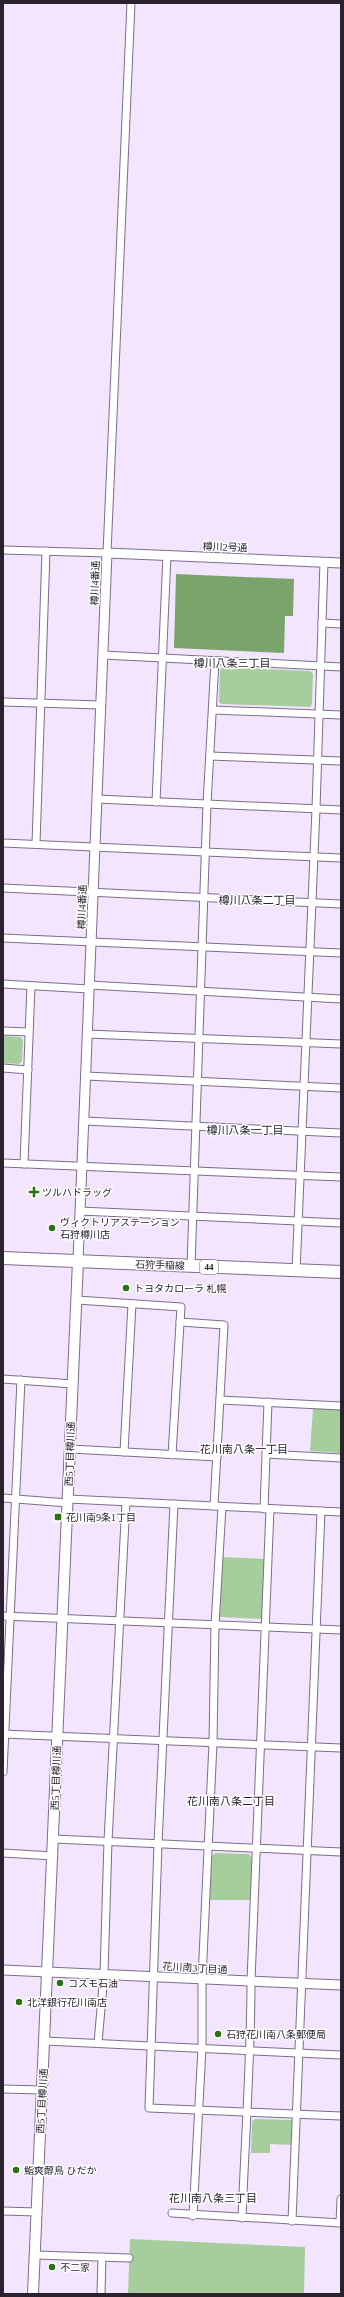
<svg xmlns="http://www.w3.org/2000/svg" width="344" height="2297" font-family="'Times New Roman','Noto Sans JP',serif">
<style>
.green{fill:#a6cd9c}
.water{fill:#79a56d}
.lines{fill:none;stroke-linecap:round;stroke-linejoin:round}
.minor-casing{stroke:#7d6d89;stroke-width:9}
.tertiary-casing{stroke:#7d6d89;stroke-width:11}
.secondary-casing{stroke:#7d6d89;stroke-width:12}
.primary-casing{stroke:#7d6d89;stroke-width:14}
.minor{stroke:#fff;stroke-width:7}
.tertiary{stroke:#fff;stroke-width:9}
.secondary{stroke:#fff;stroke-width:10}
.primary{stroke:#fff;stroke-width:12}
.poi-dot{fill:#2a7111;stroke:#fff;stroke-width:1.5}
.labels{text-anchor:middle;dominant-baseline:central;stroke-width:3;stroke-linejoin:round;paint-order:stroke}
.shield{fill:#fff;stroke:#6a656d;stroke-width:1}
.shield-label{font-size:9px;font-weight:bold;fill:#2a232f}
.street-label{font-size:10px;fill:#2a232f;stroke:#fff}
.poi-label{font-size:10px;fill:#2a232f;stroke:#fff;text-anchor:start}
.neighbourhood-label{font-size:11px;fill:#2a232f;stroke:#fff}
</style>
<rect width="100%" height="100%" fill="#f4e5ff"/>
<g class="green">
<polygon points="223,667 310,671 313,674 312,704 310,707 221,704 219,702 220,670"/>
<polygon points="3,1036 20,1037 23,1040 22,1061 19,1064 3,1063"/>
<polygon points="313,1409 341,1409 341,1453 310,1451"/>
<polygon points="222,1557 265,1559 263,1619 220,1617"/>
<path d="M215,1853L249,1854C260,1867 254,1886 251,1900H210C209,1885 203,1864 215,1853Z"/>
<polygon points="255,2119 292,2120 291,2145 270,2144 270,2153 251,2153 252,2121"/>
<polygon points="130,2239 305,2247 304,2294 128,2294"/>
</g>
<polygon class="water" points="176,574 294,579 293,616 285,616 284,653 174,648"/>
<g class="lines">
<defs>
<g id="minor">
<polyline points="3,550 107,553 131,3"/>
<polyline points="322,623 341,624"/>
<polyline points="103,655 341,667"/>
<polyline points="3,702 101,705"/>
<polyline points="213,710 341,715"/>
<polyline points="210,756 341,761"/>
<polyline points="97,799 341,810"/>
<polyline points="156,802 167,555"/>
<polyline points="3,843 341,858"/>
<polyline points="36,844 46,551"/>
<polyline points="3,888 341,904"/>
<polyline points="3,938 341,953"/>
<polyline points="3,984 89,989"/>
<polyline points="89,985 341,999"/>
<polyline points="3,1031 29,1032"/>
<polyline points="87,1034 341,1044"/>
<polyline points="3,1068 28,1070"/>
<polyline points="86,1076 341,1088"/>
<polyline points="84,1121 341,1133"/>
<polyline points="3,1163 341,1177"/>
<polyline points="24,1164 31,986"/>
<polyline points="80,1211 341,1223"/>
<polyline points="191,1266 207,804 215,661"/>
<polyline points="296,1271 316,809 324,562"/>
<polyline points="77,1300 181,1307 172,1455"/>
<polyline points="180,1322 224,1325 214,1506"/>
<polyline points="3,1379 73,1384"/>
<polyline points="220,1400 341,1406"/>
<polyline points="71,1449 217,1457"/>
<polyline points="124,1452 132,1304"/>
<polyline points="266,1454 341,1458"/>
<polyline points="3,1498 68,1503"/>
<polyline points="68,1499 341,1512"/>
<polyline points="174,1504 158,1844 149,2108 341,2116"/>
<polyline points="264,1509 268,1402"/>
<polyline points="3,1616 341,1630"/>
<polyline points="3,1734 341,1748"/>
<polyline points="3,1772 21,1380"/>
<polyline points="54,1839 341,1852"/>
<polyline points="3,1853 53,1856"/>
<polyline points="45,2041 341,2055"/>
<polyline points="98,2043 104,1974 108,1841 126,1502"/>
<polyline points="3,2089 42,2090"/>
<polyline points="3,2211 37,2212"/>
<polyline points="172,2213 341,2223"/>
<polyline points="193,2216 202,2048 202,1979 213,1743 215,1625 222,1507"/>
<path d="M242,2218C245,2139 251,2060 251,1981L270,1509"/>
<polyline points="292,2221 321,1511"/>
<polyline points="340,2223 341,2199"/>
<polyline points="35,2255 129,2258"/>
<polyline points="101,2294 102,2257"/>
</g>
<g id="tertiary">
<polyline points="78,1261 107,553 341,563"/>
<polyline points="3,1970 341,1985"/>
</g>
<polyline id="secondary" points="33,2294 78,1261"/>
<polyline id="primary" points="3,1258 341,1272"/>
</defs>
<use href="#minor" class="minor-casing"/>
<use href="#tertiary" class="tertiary-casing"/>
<use href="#secondary" class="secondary-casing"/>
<use href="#primary" class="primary-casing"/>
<use href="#minor" class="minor"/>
<use href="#tertiary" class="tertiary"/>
<use href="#secondary" class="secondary"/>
<use href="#primary" class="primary"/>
</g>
<g class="poi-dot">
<path d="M32 1186h4v4h4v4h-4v4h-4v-4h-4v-4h4z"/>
<circle cx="52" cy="1228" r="4"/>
<circle cx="126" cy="1288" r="4"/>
<rect x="54" y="1513" width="8" height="8" rx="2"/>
<circle cx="60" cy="1983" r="4"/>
<circle cx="19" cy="2002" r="4"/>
<circle cx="218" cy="2034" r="4"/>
<circle cx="16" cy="2170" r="4"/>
<circle cx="52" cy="2267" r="4"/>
</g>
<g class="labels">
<rect class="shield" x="200" y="1260" width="18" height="14" rx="3"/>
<g class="shield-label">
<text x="209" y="1267">44</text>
</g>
<g class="street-label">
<text transform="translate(225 547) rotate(2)">樽川2号通</text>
<text transform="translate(95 583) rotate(-88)">樽川4番通</text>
<text transform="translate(82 907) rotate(-88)">樽川4番通</text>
<text transform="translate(160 1265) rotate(2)">石狩手稲線</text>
<text transform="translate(70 1454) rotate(-88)">西5丁目樽川通</text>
<text transform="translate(56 1778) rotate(-88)">西5丁目樽川通</text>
<text transform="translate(195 1968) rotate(3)">花川南3丁目通</text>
<text transform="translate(42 2101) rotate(-87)">西5丁目樽川通</text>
</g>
<g class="poi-label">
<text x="42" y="1192">ツルハドラッグ</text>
<text x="60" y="1222">ヴィクトリアステーション<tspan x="60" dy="12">石狩樽川店</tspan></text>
<text x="134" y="1288">トヨタカローラ 札幌</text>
<text x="66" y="1517">花川南9条1丁目</text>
<text x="68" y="1983">コスモ石油</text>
<text x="27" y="2002">北洋銀行花川南店</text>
<text x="226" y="2034">石狩花川南八条郵便局</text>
<text x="24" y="2170">鮨爽醇鳥 ひだか</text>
<text x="60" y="2267">不二家</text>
</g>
<g class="neighbourhood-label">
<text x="232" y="663">樽川八条三丁目</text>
<text x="257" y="900">樽川八条二丁目</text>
<text x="245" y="1130">樽川八条一丁目</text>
<text x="244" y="1449">花川南八条一丁目</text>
<text x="231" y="1801">花川南八条二丁目</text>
<text x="213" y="2198">花川南八条三丁目</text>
</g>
</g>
<rect width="344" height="2297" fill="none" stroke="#2a232f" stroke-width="8"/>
</svg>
